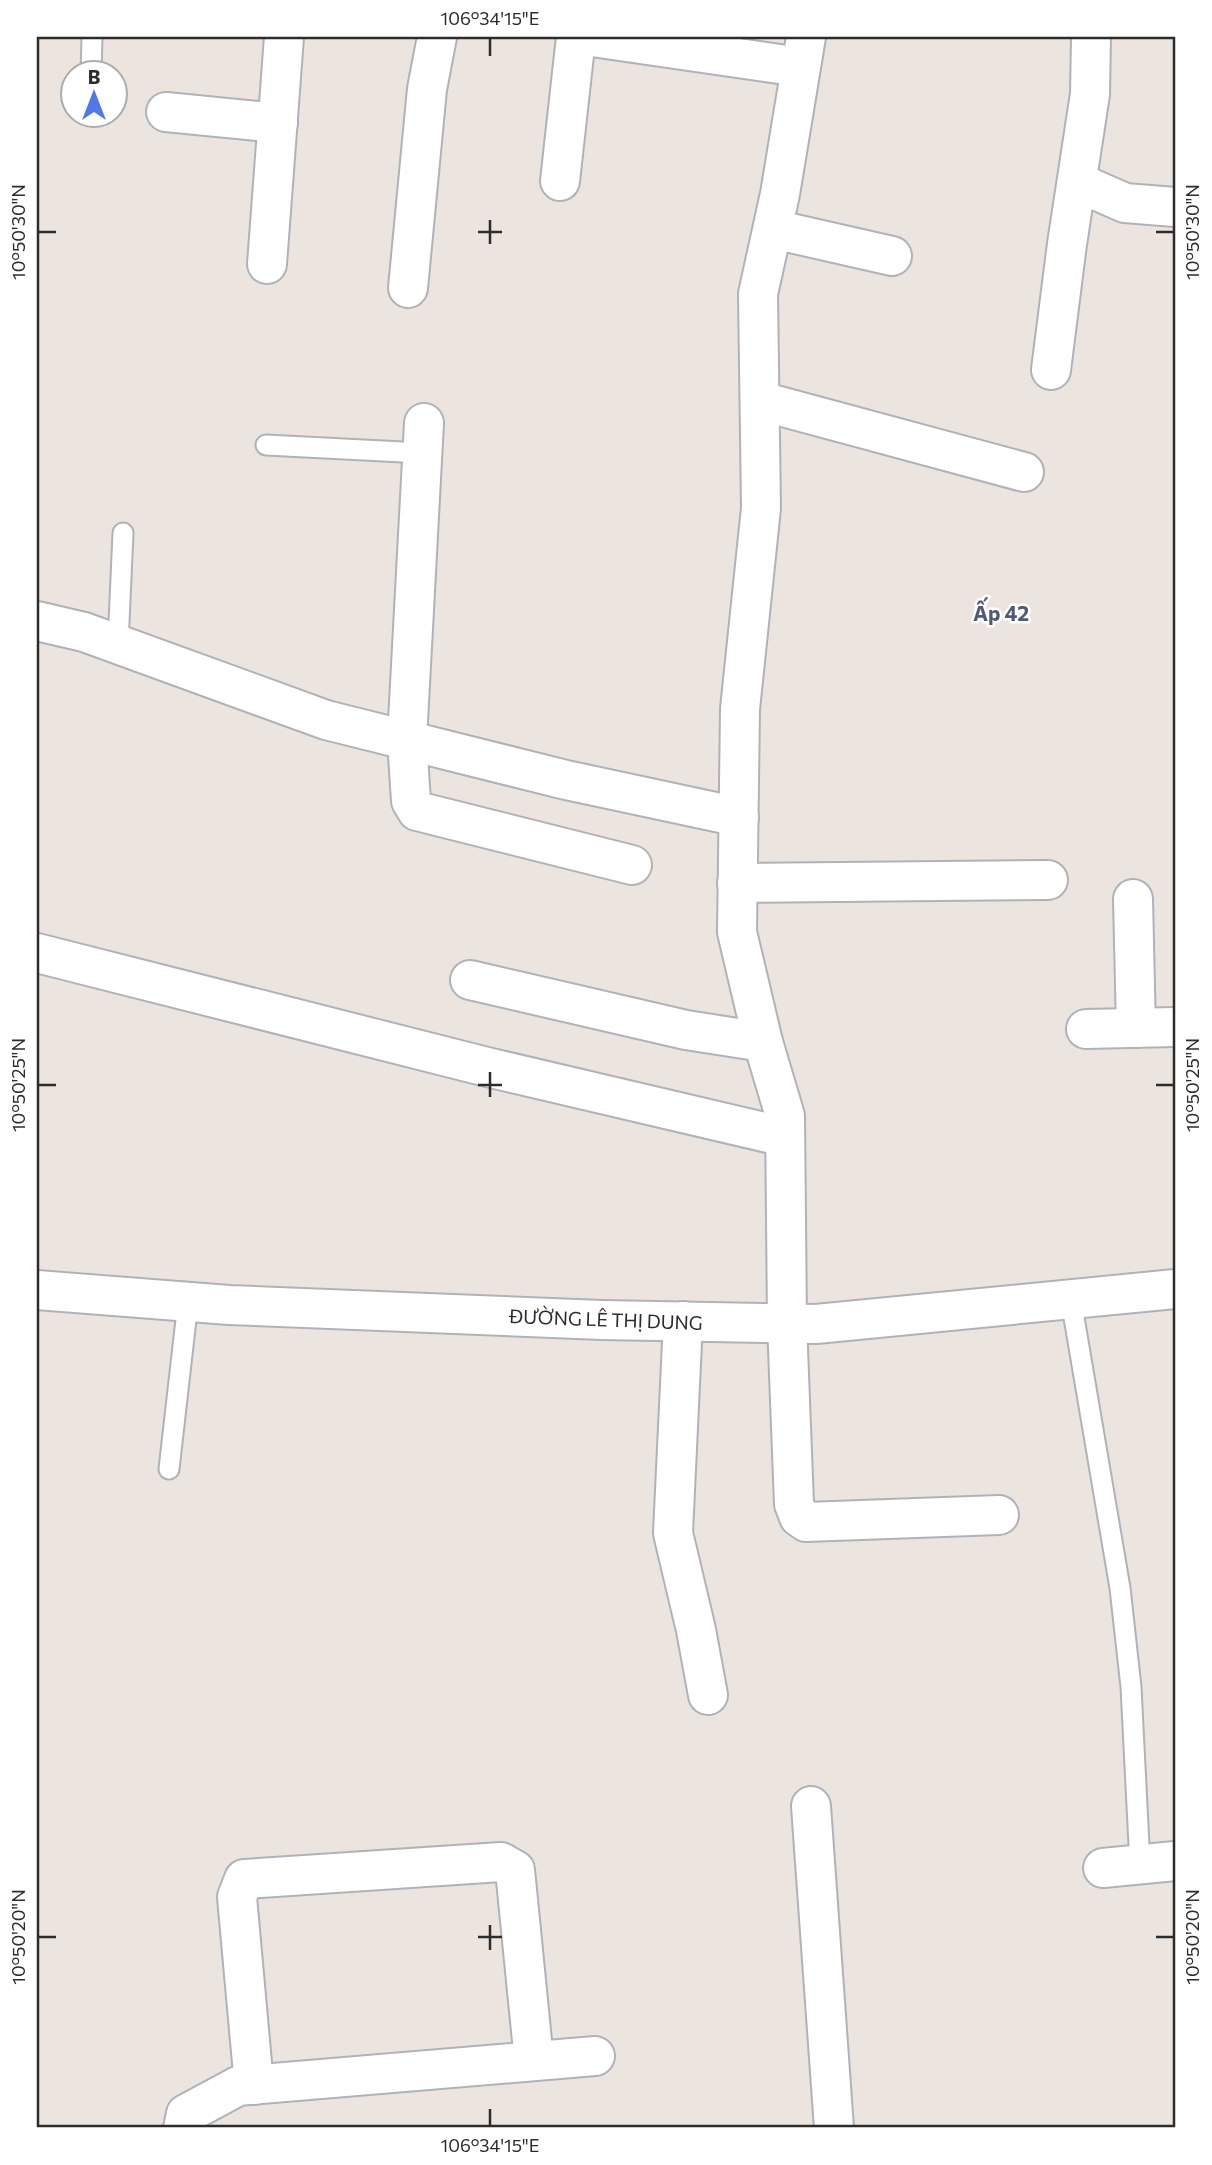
<svg xmlns="http://www.w3.org/2000/svg" width="1212" height="2165" font-family="Commissioner,sans-serif">
<style>
.lines{fill:none;stroke-linecap:round;stroke-linejoin:round}
.service-casing{stroke:#b0b2ba;stroke-width:23}
.minor-casing{stroke:#b0b2ba;stroke-width:42}
.service{stroke:#fff;stroke-width:19}
.minor{stroke:#fff;stroke-width:38}
.ticks{fill:none;stroke:#2c2c2c;stroke-width:2.5}
.labels{text-anchor:middle;dominant-baseline:central;stroke-width:5;stroke-linejoin:round;paint-order:stroke}
.street-label{font-size:19px;fill:#2c2c2c;stroke:#fff}
.neighbourhood-label{font-size:21px;font-weight:bold;fill:#505a78;stroke:#fff}
.neatline{fill:none;stroke:#2c2c2c;stroke-width:2.5}
.ticks-label{font-size:18px;text-anchor:middle;fill:#2c2c2c}
</style>
<rect width="100%" height="100%" fill="#ece5df"/>
<g class="lines">
<defs>
<g id="service">
<polyline points="91,74 92,37"/>
<polyline points="266,445 422,453"/>
<polyline points="118,645 123,533"/>
<polyline points="1071,1300 1120,1588 1131,1687 1140,1865"/>
<polyline points="169,1469 188,1302"/>
</g>
<g id="minor">
<polyline points="592,37 800,67"/>
<polyline points="806,37 780,194 758,294 761,508 740,709 737,932 763,1042 785,1116 787,1323 794,1504 799,1517 806,1522 999,1515"/>
<polyline points="166,112 278,123"/>
<polyline points="560,181 576,37"/>
<polyline points="1077,182 1125,203 1175,207"/>
<polyline points="773,229 892,256"/>
<polyline points="267,264 284,37"/>
<polyline points="408,288 427,89 437,37"/>
<polyline points="1051,370 1067,244 1090,94 1091,37"/>
<polyline points="761,401 1024,472"/>
<polyline points="424,423 407,740 411,801 417,811 632,865"/>
<polyline points="37,621 84,632 326,720 566,780 739,817"/>
<polyline points="737,883 1048,880"/>
<polyline points="1133,899 1136,1028"/>
<polyline points="37,953 487,1067 785,1137"/>
<polyline points="470,980 686,1030 763,1042"/>
<polyline points="1086,1029 1175,1027"/>
<polyline points="37,1290 229,1305 602,1320 816,1324 1175,1289"/>
<polyline points="683,1321 673,1533 696,1630 708,1695"/>
<polyline points="811,1806 834,2128"/>
<polyline points="1103,1868 1175,1861"/>
<polyline points="254,2085 237,1897 244,1879 501,1862 515,1870 534,2061"/>
<polyline points="183,2128 186,2114 238,2086 595,2056"/>
</g>
</defs>
<use href="#service" class="service-casing"/>
<use href="#minor" class="minor-casing"/>
<use href="#service" class="service"/>
<use href="#minor" class="minor"/>
</g>
<path class="ticks" d="M490,38V56M490,220V244M38,232H56M478,232H502M1156,232H1174M490,1072V1097M38,1085H56M478,1085H502M1156,1085H1174M490,1925V1950M38,1937H56M478,1937H502M1156,1937H1174M490,2109V2126"/>
<g class="labels">
<g class="street-label">
<text transform="translate(606 1319) rotate(2)">ĐƯỜNG LÊ THỊ DUNG</text>
</g>
<g class="neighbourhood-label">
<text x="1001" y="612">Ấp 42</text>
</g>
</g>
<rect width="1212" height="2165" fill="none" stroke="#ffffff" stroke-width="77"/>
<g transform="translate(94 94)"><circle r="33" fill="#ffffff" stroke="#ababab" stroke-width="2"/>
<path d="M0-5L12 26L0 18L-12 26Z" fill="#5079e8"/>
<text y="-10" font-size="19" font-weight="bold" text-anchor="middle" fill="#2c2c2c">B</text>
</g>
<rect x="38" y="38" width="1136" height="2088" class="neatline"/>
<g class="ticks-label">
<text x="490" y="25">106°34'15"E</text>
<text transform="translate(19 232) rotate(-90)" y="6">10°50'30"N</text>
<text transform="translate(1193 232) rotate(-90)" y="6">10°50'30"N</text>
<text transform="translate(19 1085) rotate(-90)" y="6">10°50'25"N</text>
<text transform="translate(1193 1085) rotate(-90)" y="6">10°50'25"N</text>
<text transform="translate(19 1937) rotate(-90)" y="6">10°50'20"N</text>
<text transform="translate(1193 1937) rotate(-90)" y="6">10°50'20"N</text>
<text x="490" y="2152">106°34'15"E</text>
</g>
</svg>
